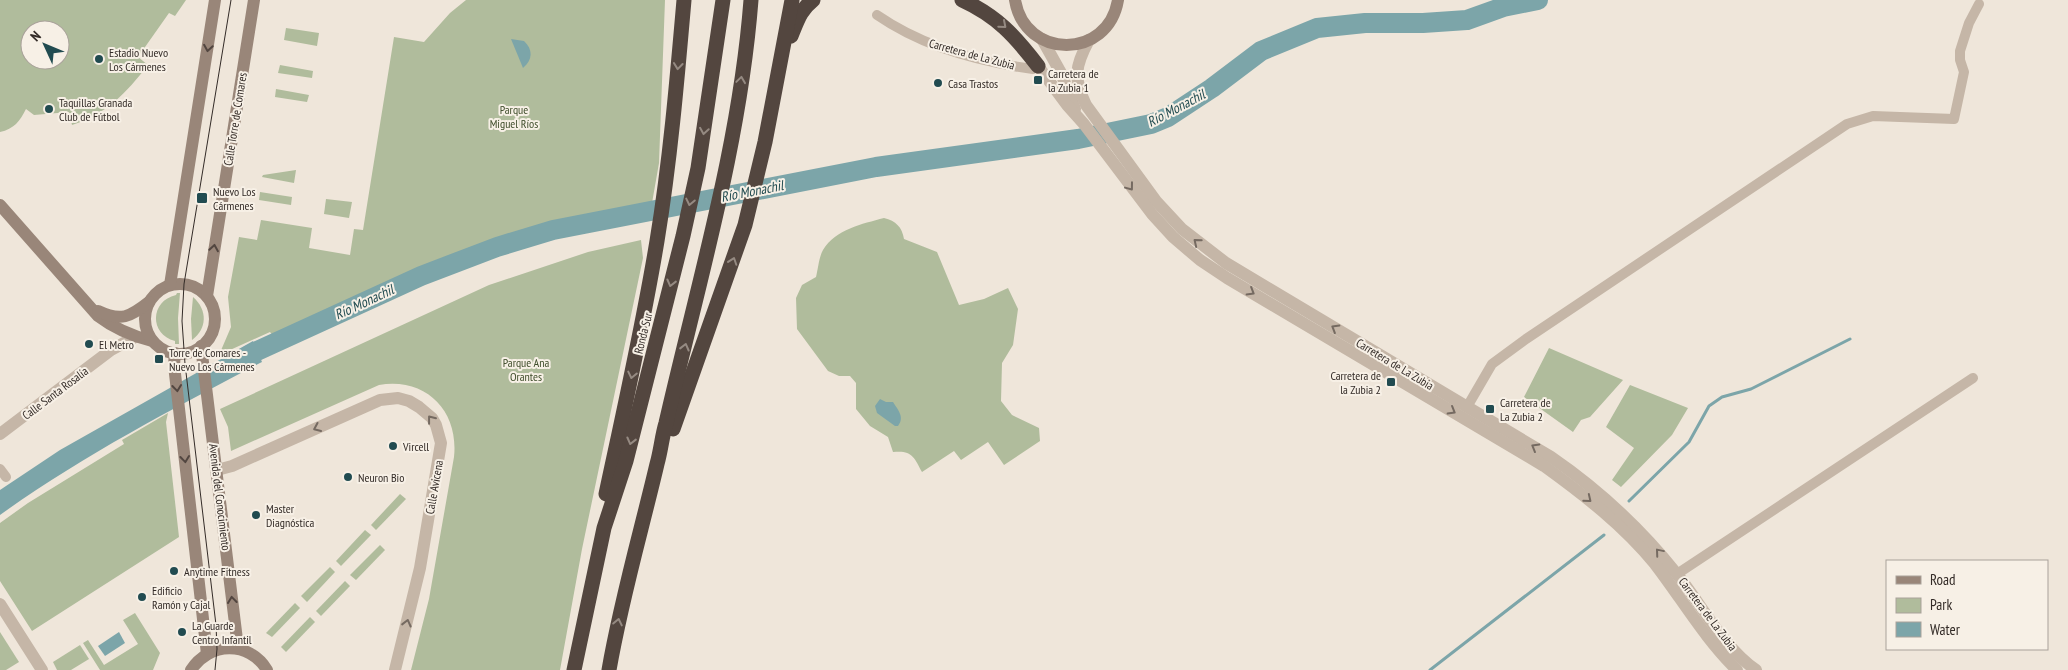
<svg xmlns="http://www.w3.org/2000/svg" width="2068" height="670" font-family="'PT Sans Narrow',sans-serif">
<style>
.green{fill:#b0bc9c;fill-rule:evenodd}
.water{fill:#7ca5a9}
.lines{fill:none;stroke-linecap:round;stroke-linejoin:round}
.stream{stroke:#7ca5a9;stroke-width:3}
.river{stroke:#7ca5a9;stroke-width:20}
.minor{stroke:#c5b6a7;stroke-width:10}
.tertiary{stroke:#c5b6a7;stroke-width:12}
.secondary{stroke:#998679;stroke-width:12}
.motorway{stroke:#53463f;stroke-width:15}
.tram{stroke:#332b27;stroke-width:1}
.oneway{stroke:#958a82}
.oneway2{stroke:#524640}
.oneway3{stroke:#756a61}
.poi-dot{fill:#214b50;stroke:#f7f0e6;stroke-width:2}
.labels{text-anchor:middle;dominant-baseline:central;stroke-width:4;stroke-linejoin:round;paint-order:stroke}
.poi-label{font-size:12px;fill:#332b27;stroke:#f7f0e6;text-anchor:start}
.street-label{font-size:12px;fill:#332b27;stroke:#f7f0e6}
.park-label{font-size:12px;fill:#414f2d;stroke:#f7f0e6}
.water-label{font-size:14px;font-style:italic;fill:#214b50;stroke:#f7f0e6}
</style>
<rect width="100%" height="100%" fill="#efe6da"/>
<g class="green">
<path d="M0,0H186L175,16L169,13L138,57L148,65C125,94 108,113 72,125L69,112L34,115L26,109C20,121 14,129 0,132ZM30,30H60V60H30Z"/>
<path d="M466,0H665L659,163L652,203C619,210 585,216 552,225C455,252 364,296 273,336L270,332L219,355L231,327L228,297L239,237L257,240L261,220L312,228L309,248L350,255L354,229L363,230L394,37L424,42L450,13Z"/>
<polygon points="286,28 319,33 317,46 284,40"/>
<polygon points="280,65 313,71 312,78 278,73"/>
<polygon points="276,89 309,95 307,102 275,97"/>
<polygon points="296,170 294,183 262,177 263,175"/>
<polygon points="260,192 292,197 291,205 259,200"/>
<polygon points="326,199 352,202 349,218 324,214"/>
<path d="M884,218C896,221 902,227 904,239L937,252L959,305L984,299L1008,288L1018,309L1013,345L1002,363L1001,401L1012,415L1039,428L1040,441L1004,465L988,442L961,460L954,451L922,472C914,457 912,450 893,452L888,437L870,426L856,409V383L850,376H839L828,371L797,329L796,298L802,285L816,277C818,269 819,257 823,250C836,229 862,224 884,218Z"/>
<path d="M641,240L643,258L582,549L560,670H411L429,599L454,457C459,411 426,377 379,385L231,451L228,427L220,409L489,285L588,252Z"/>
<path d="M177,293H180L178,318L179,344H175V341C149,334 150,301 176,295Z"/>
<path d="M193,297C208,310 207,329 192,340L191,319Z"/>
<polygon points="1549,348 1623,380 1590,417 1581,420 1573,432 1524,397"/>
<polygon points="1630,385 1688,408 1672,435 1621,487 1612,480 1634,448 1606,427"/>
<polygon points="168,413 166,422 179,537 32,631 0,581 0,523 28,503 124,444 122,440"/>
<polygon points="400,494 406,499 376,530 371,525"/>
<polygon points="365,530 371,535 341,566 336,561"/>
<polygon points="380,545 385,550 356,580 350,575"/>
<polygon points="330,567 335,572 307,602 301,596"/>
<polygon points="345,581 350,586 321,616 316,611"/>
<polygon points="295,603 300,608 272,637 266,633"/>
<polygon points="135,613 160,653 153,670 100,670 83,643 88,640 104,665 138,644 123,620"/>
<polygon points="310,617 315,622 286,652 281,647"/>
<polygon points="0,632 19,662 6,670 0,670"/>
<polygon points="80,645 89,659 71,670 57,670 53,662"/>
</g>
<g class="water">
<path d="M511,39L524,41C533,49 533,60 523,68Z"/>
<path d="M253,341L262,362C172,409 82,456 0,515V490L60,450Z"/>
<path d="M880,399L886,402H893C898,410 905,417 898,426H895L877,413L875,406Z"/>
<polygon points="119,632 125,643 105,656 98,646"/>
</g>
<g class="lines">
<g class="stream">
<polyline points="1629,501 1689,442 1709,406 1722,397 1751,389 1850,339"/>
<polyline points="1430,670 1604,535"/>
</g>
<polyline class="river" points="233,364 257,351 421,276 497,247 553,230 876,167 1078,139 1151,124 1168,117 1212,88 1261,51 1317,28 1365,23 1423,23 1467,20 1503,7 1538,0"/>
<g class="minor">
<path d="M877,15C922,46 979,62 1033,69L1038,66"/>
<polyline points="1467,407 1492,364 1526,339 1847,124 1873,116 1954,119 1964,72 1960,60 1960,51 1969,23 1979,4"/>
<polyline points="0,469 6,477"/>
<polyline points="1677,574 1973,378"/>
</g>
<g class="tertiary">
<polyline points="1042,39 1061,73 1075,109"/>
<path d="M1089,40C1075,66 1073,78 1086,105L1156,201L1182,229L1226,263L1551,457C1599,490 1640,528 1676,573C1702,605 1722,646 1756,670"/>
<path d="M1038,66L1067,105L1084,124L1152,214L1173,237L1200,260L1227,278L1544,466C1584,495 1623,525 1655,564C1682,599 1705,639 1737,670"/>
<polyline points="0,434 111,350 135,337"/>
<polyline points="217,470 232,466 380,400 398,398 409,401 419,407 432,418 436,425 441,443 420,568 395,670"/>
<polyline points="0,604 42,670"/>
</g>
<g class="secondary">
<path d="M1015,0C1025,60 1108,60 1118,0"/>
<path d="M0,205L98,316C115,329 132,336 152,341"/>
<circle cx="180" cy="319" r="35"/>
<polyline points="170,285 215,0"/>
<polyline points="207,296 254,0"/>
<path d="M98,311C121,322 130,317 149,302"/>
<polyline points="201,346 238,648"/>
<polyline points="175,353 174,365 207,654"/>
<path d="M191,670C209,642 249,640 267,670"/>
</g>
<g class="motorway">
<path d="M962,0C997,16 1015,36 1038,66"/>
<path d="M791,36C797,22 800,10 813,0"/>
<polyline points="673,429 745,225 765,142 792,0"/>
<path d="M606,494C624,410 643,326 657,241C670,162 677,81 684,0"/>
<polyline points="574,670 604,528 626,461 683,236 698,168 723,0"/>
<path d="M609,670C621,600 641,532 657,464C661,450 662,436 666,423C698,283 740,144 751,0"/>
</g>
<polyline class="tram" points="215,670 217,649 216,625 185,364 182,321 184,284 231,0"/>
</g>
<defs><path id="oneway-chevron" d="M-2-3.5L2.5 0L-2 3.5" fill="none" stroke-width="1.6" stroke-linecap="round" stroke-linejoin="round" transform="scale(1.25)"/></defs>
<g class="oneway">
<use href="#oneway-chevron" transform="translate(1003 25) rotate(41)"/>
<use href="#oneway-chevron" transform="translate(678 66) rotate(96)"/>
<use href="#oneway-chevron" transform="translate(741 80) rotate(-82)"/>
<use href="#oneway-chevron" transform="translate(704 131) rotate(99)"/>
<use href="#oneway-chevron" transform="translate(690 202) rotate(102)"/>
<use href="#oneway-chevron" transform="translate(733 261) rotate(-71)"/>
<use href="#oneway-chevron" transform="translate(671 283) rotate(104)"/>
<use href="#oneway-chevron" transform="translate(685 347) rotate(-76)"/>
<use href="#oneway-chevron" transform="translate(632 375) rotate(102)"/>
<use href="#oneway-chevron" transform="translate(631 441) rotate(104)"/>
<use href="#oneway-chevron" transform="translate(618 622) rotate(-78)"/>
</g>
<g class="oneway2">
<use href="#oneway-chevron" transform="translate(208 48) rotate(99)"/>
<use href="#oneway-chevron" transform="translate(214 248) rotate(-81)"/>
<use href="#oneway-chevron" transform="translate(177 388) rotate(83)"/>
<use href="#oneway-chevron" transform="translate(185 459) rotate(83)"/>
<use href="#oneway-chevron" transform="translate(232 600) rotate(-97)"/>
</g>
<g class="oneway3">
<use href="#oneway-chevron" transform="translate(1130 187) rotate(53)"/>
<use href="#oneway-chevron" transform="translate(1197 242) rotate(-141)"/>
<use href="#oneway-chevron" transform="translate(1251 292) rotate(31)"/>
<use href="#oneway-chevron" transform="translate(1335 328) rotate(-149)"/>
<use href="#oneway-chevron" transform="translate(1452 411) rotate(30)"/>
<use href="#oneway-chevron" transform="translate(431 419) rotate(-128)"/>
<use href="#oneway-chevron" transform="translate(317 428) rotate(156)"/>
<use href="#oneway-chevron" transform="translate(1535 447) rotate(-150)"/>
<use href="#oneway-chevron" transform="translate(1588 499) rotate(39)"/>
<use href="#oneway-chevron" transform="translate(1659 552) rotate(-130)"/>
<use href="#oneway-chevron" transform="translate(407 623) rotate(-76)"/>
</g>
<g class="poi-dot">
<circle cx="99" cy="59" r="5"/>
<rect x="1033" y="75" width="10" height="10" rx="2.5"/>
<circle cx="938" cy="83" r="5"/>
<circle cx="49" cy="109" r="5"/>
<rect x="196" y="192" width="12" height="12" rx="2.5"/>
<circle cx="89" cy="344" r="5"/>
<rect x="154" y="354" width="10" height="10" rx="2.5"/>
<rect x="1386" y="377" width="10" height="10" rx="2.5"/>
<rect x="1485" y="404" width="10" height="10" rx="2.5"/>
<circle cx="393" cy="446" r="5"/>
<circle cx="348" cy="477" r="5"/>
<circle cx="256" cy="515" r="5"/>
<circle cx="174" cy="571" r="5"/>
<circle cx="142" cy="597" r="5"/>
<circle cx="182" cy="632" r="5"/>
</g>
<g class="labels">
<g class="poi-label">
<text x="109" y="52">Estadio Nuevo<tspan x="109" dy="14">Los Cármenes</tspan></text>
<text x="1048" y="73">Carretera de<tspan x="1048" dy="14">la Zubia 1</tspan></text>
<text x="948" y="83">Casa Trastos</text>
<text x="59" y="102">Taquillas Granada<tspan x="59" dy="14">Club de Fútbol</tspan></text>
<text x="213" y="191">Nuevo Los<tspan x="213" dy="14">Cármenes</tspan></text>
<text x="99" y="344">El Metro</text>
<text x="169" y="352">Torre de Comares -<tspan x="169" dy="14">Nuevo Los Cármenes</tspan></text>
<text x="1381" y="375" text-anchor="end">Carretera de<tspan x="1381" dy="14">la Zubia 2</tspan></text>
<text x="1500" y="402">Carretera de<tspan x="1500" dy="14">La Zubia 2</tspan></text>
<text x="403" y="446">Vircell</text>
<text x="358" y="477">Neuron Bio</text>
<text x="266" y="508">Master<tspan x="266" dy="14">Diagnóstica</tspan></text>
<text x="184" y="571">Anytime Fitness</text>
<text x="152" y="590">Edificio<tspan x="152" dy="14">Ramón y Cajal</tspan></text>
<text x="192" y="625">La Guarde<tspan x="192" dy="14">Centro Infantil</tspan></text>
</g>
<g class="street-label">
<text transform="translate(972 54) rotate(15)">Carretera de La Zubia</text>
<text transform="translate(235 119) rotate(-81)">Calle Torre de Comares</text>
<text transform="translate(643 333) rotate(-76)">Ronda Sur</text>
<text transform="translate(1395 364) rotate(31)">Carretera de La Zubia</text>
<text transform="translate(55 393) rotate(-37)">Calle Santa Rosalía</text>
<text transform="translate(434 487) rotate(-80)">Calle Avicena</text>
<text transform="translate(220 497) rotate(83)">Avenida del Conocimiento</text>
<text transform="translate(1708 614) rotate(53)">Carretera de La Zubia</text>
</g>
<g class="park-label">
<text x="514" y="109">Parque<tspan x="514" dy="14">Miguel Ríos</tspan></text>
<text x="526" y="362">Parque Ana<tspan x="526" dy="14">Orantes</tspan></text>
</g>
<g class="water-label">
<text transform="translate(1176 108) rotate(-28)">Río Monachil</text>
<text transform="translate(752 191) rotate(-11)">Río Monachil</text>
<text transform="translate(364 302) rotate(-25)">Río Monachil</text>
</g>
</g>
<rect x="1886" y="560" width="162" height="90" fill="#f7f0e6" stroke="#a9a19a"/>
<rect x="1896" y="576" width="25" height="8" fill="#998679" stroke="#a9a19a"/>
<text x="1930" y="585" font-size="15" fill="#332b27">Road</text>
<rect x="1896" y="598" width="25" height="15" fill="#b0bc9c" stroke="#a9a19a"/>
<text x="1930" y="610" font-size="15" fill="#332b27">Park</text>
<rect x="1896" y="622" width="25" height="15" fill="#7ca5a9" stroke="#a9a19a"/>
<text x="1930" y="635" font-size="15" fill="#332b27">Water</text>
<g transform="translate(45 45) rotate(314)"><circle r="24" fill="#f7f0e6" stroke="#a9a19a"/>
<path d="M0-4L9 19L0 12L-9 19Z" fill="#214b50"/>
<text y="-8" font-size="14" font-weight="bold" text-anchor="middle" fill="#332b27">N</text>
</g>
</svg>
